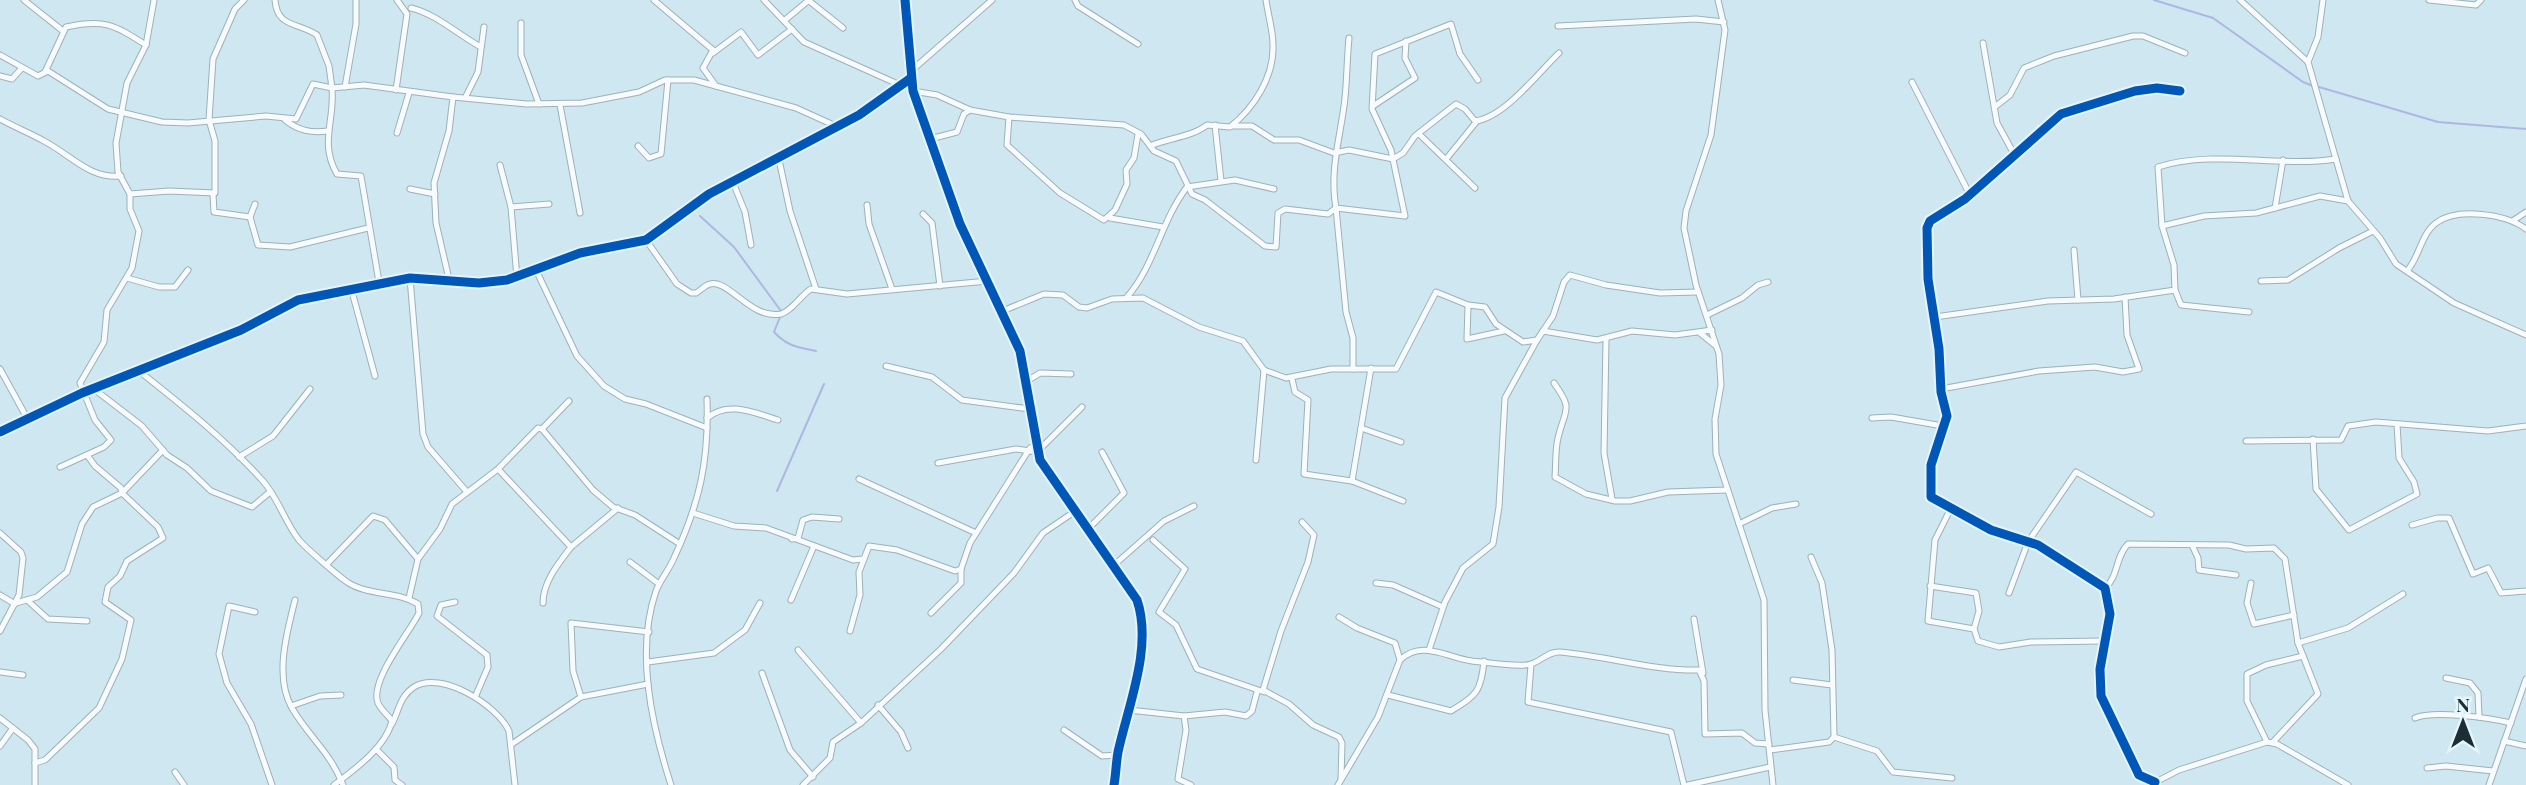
<svg xmlns="http://www.w3.org/2000/svg" width="2526" height="785" font-family="'Playfair Display',serif">
<style>
.lines{fill:none;stroke-linecap:round;stroke-linejoin:round}
.stream{stroke:#adb7e3;stroke-width:2}
.minor-casing{stroke:#9eb1b8;stroke-width:7}
.minor{stroke:#f8fbfd;stroke-width:5}
.cycleway-casing{stroke:#e4f6fc;stroke-width:13}
.cycleway{stroke:#0057b8;stroke-width:9}
</style>
<rect width="100%" height="100%" fill="#cee7f0"/>
<g class="lines">
<g class="stream">
<polyline points="2154,0 2213,18 2303,82 2313,86"/>
<polyline points="2319,87 2438,122 2526,129"/>
<polyline points="700,216 734,247 781,311"/>
<path d="M780,317L774,332C788,347 798,347 816,351"/>
<polyline points="777,491 824,384"/>
</g>
<defs>
<g id="minor">
<polyline points="24,0 63,31"/>
<path d="M275,0C277,28 298,22 317,35L329,66L332,88L364,85L453,97L449,131L434,183L436,223L449,279"/>
<polyline points="654,0 713,50 703,68 716,86"/>
<polyline points="764,0 804,42 900,85"/>
<polyline points="808,0 843,28"/>
<path d="M905,0L913,91L960,224L1020,351L1040,460L1137,600C1153,647 1128,706 1118,752C1116,763 1116,774 1114,785"/>
<polyline points="1075,0 1078,6 1138,44"/>
<polyline points="1718,0 1725,30 1711,135 1686,211 1684,228 1696,285 1719,354 1721,385 1715,419 1716,454 1764,600 1765,710 1773,785"/>
<polyline points="2240,0 2308,62 2348,201 2380,238 2396,264 2454,303 2526,335"/>
<polyline points="2429,0 2476,5 2481,0"/>
<path d="M411,8C436,14 456,33 479,46"/>
<polyline points="785,20 809,0"/>
<polyline points="521,23 521,55 539,104"/>
<polyline points="1558,26 1696,19 1724,22"/>
<path d="M1349,38C1347,58 1347,78 1345,98C1341,136 1329,169 1336,208L1405,216L1391,150L1372,109L1375,54L1451,24L1460,54L1478,80"/>
<polyline points="1983,43 1997,123 2014,154"/>
<polyline points="713,53 741,32 758,55 792,29"/>
<path d="M0,55L38,76L48,71L108,109L162,122L188,123L266,116L296,119L313,84L332,88C335,121 319,143 337,174L361,176L379,282"/>
<polyline points="2308,62 2318,37 2323,0"/>
<polyline points="911,71 992,0"/>
<path d="M45,72L66,27C104,19 113,24 146,45"/>
<polyline points="0,76 12,79 21,69"/>
<polyline points="1912,82 1970,195"/>
<polyline points="345,87 356,24 356,0"/>
<polyline points="396,90 407,14 397,0"/>
<polyline points="913,91 937,95 970,110 1009,117 1124,125 1141,134 1154,151 1176,161 1192,194 1205,200 1265,246 1276,247 1278,213 1285,209 1328,214 1336,208 1346,312 1353,338 1353,369"/>
<polyline points="466,96 478,72 484,27"/>
<polyline points="453,97 527,104 582,103 639,92 665,80 694,80 796,108 838,127"/>
<polyline points="560,105 580,213"/>
<polyline points="1373,106 1415,78 1405,58 1406,41"/>
<polyline points="1996,106 2010,95 2024,68 2054,56 2133,36 2143,36 2185,53"/>
<polyline points="1009,117 1007,145 1060,193 1104,220 1115,210 1127,184 1126,170 1134,158 1138,134"/>
<path d="M0,119C14,127 30,133 44,141C71,155 89,179 121,176"/>
<path d="M285,120C299,131 311,133 328,131"/>
<polyline points="1215,125 1221,181"/>
<path d="M1232,126H1252L1274,140H1299L1334,153L1349,150L1393,159L1403,153L1415,136L1456,104L1465,109L1475,121C1504,118 1538,73 1559,53"/>
<polyline points="397,133 409,93"/>
<polyline points="1419,134 1475,188"/>
<polyline points="930,139 957,132 964,114 970,110"/>
<polyline points="638,146 649,158 661,154 668,80"/>
<path d="M1150,146C1168,138 1192,137 1207,125L1230,127C1254,108 1274,77 1273,45C1273,30 1268,15 1266,0"/>
<polyline points="778,155 790,211 816,289"/>
<polyline points="1447,158 1477,121"/>
<polyline points="500,165 511,207 517,278"/>
<polyline points="732,180 745,212 751,245"/>
<polyline points="410,189 435,194"/>
<polyline points="130,194 169,191 215,193 215,141 209,120 213,59 235,9 244,0"/>
<polyline points="213,194 214,212 250,217"/>
<polyline points="255,204 250,217 258,245 290,247 368,228"/>
<polyline points="867,205 869,224 892,289"/>
<polyline points="511,207 549,204"/>
<polyline points="2275,208 2320,196 2348,201"/>
<polyline points="923,214 932,223 940,286"/>
<polyline points="1110,218 1163,227"/>
<polyline points="2514,220 2526,212"/>
<polyline points="2162,226 2204,216 2256,213 2275,208 2283,160"/>
<path d="M646,240L677,284L691,293H696C700,291 705,285 710,284C729,279 751,320 781,314C792,311 801,295 811,289L847,294L988,281"/>
<polyline points="2074,250 2078,300"/>
<polyline points="536,270 577,356 604,386 625,399 646,404 707,428"/>
<path d="M2407,271C2419,258 2421,234 2436,223C2457,207 2506,214 2526,229"/>
<polyline points="127,278 159,287 175,287 188,270"/>
<polyline points="410,278 423,434 428,447 467,492"/>
<polyline points="2261,281 2288,280 2339,248 2373,231"/>
<polyline points="351,288 375,376"/>
<polyline points="2175,290 2181,305 2249,312"/>
<path d="M1127,297C1155,265 1161,221 1187,187L1235,180L1274,189"/>
<polyline points="1468,305 1467,339 1504,331"/>
<polyline points="1000,312 1044,294 1063,295 1079,307 1087,308 1112,299 1143,298 1199,327 1243,341 1264,370 1286,378 1331,369 1396,369 1436,292 1468,305 1485,307 1496,324 1523,342 1537,340 1543,331 1597,340 1632,331 1675,335 1712,330"/>
<polyline points="1707,315 1742,298 1758,285 1768,282"/>
<path d="M1935,317L2048,301L2114,299L2175,290L2174,265L2162,226L2158,167C2215,149 2278,168 2336,159"/>
<polyline points="1543,331 1553,316 1564,282 1570,275 1606,285 1660,293 1698,292"/>
<polyline points="1700,333 1716,346"/>
<polyline points="1606,340 1604,453 1612,499"/>
<polyline points="886,366 932,377 962,400 1030,409"/>
<polyline points="0,369 27,418"/>
<path d="M139,371C182,405 226,440 263,481C278,498 285,522 299,540C308,550 336,574 347,582C368,596 397,591 418,604L419,613C410,632 369,681 378,703C381,710 388,715 392,721C386,747 354,770 334,785"/>
<polyline points="1292,379 1295,392 1308,400 1304,474 1352,481 1403,501"/>
<polyline points="1027,381 1040,373 1071,374"/>
<path d="M1554,383C1574,411 1565,408 1558,438C1555,450 1556,465 1555,477L1586,494L1615,501H1630L1668,492L1727,490"/>
<polyline points="94,389 142,426 167,455 187,468 211,491 252,507 270,492"/>
<polyline points="1941,389 2039,371 2095,367 2123,372 2139,369 2127,335 2125,297"/>
<path d="M707,418C728,400 755,413 778,420"/>
<polyline points="1872,418 1891,417 1943,426"/>
<polyline points="1361,428 1401,442"/>
<polyline points="542,429 569,401"/>
<polyline points="0,432 82,393 241,330 298,300 410,278 479,283 507,280 580,253 646,240 709,194 859,115 911,78"/>
<polyline points="2313,439 2316,489 2349,530 2417,494 2414,482 2399,458 2397,424"/>
<polyline points="2246,441 2341,440 2348,426 2376,422 2488,431 2526,426"/>
<polyline points="239,457 273,436 310,389"/>
<polyline points="1256,460 1264,370"/>
<polyline points="938,463 1016,449 1037,452 1082,407"/>
<polyline points="60,467 104,447 111,440 95,420 80,383 104,342 107,310 132,268 139,231 130,209 130,194 118,172 116,143 127,83 146,45 154,0"/>
<polyline points="498,469 571,547 618,508"/>
<polyline points="859,479 976,533"/>
<polyline points="1352,481 1371,368"/>
<polyline points="1950,510 1935,540 1928,621 1974,629 1978,641 1999,647 2031,642 2104,641"/>
<polyline points="693,513 734,526 766,528 853,560 863,559"/>
<polyline points="1302,522 1314,535 1308,562 1281,631 1263,690 1289,704 1313,725 1339,737 1342,743 1341,779"/>
<polyline points="1739,524 1772,508 1796,504"/>
<polyline points="2412,525 2437,518 2449,518 2473,574 2488,568 2501,593 2526,591"/>
<polyline points="1087,530 1124,493 1102,452"/>
<polyline points="0,533 21,552 23,558 19,595 0,631"/>
<polyline points="792,539 798,538 803,520 812,517 839,519"/>
<polyline points="1153,540 1185,569 1159,612 1176,625 1197,669 1264,692"/>
<polyline points="2192,545 2198,558 2199,570 2236,575"/>
<polyline points="630,562 659,584"/>
<polyline points="327,564 373,516 385,520 418,559"/>
<polyline points="1113,566 1164,521 1194,506"/>
<polyline points="1376,583 1393,585 1443,607"/>
<polyline points="2251,583 2247,603 2254,624 2294,615"/>
<polyline points="1930,586 1976,593 1979,611 1974,629"/>
<path d="M2105,588C2119,576 2115,557 2128,544L2229,545L2246,549L2274,548L2285,559L2298,643L2318,694L2273,742"/>
<polyline points="2009,593 2028,542 2076,472 2151,514"/>
<polyline points="0,595 15,604"/>
<polyline points="409,598 418,559 440,529 452,504 498,469 538,428 542,429 593,490 613,507 635,515 680,544"/>
<polyline points="27,600 48,619 87,621"/>
<path d="M295,600C287,632 274,677 292,708C308,736 331,753 343,785"/>
<polyline points="791,600 814,546"/>
<polyline points="455,602 441,605 437,616 487,655 488,667 476,695"/>
<polyline points="16,603 37,597 67,572 82,524 93,507 122,493 121,488 95,466 87,455"/>
<path d="M543,603C543,582 558,564 571,547"/>
<polyline points="255,612 229,606 219,654 227,683 251,724 272,785"/>
<polyline points="931,613 961,583 961,569 970,543 1030,448"/>
<polyline points="1339,617 1357,628 1395,643 1400,660"/>
<polyline points="1694,619 1703,673"/>
<polyline points="850,631 860,595 859,572 869,546 897,550 955,571 961,569"/>
<polyline points="2298,643 2348,628 2403,594"/>
<polyline points="798,650 861,723"/>
<polyline points="1429,650 1445,602 1463,568 1493,544 1499,507 1505,398 1537,340"/>
<polyline points="648,662 714,653 745,630 760,603"/>
<polyline points="1531,665 1528,702 1671,732 1684,785"/>
<polyline points="0,672 23,675"/>
<polyline points="762,673 790,750 813,777"/>
<polyline points="2446,678 2470,683 2478,693 2479,717"/>
<polyline points="1793,680 1832,685"/>
<path d="M1388,695L1451,711C1476,695 1481,693 1484,661"/>
<polyline points="581,697 573,671 571,623 649,632"/>
<polyline points="878,705 901,732 908,748"/>
<polyline points="291,706 320,696 341,695"/>
<polyline points="1129,710 1184,716 1186,730 1178,779 1191,785"/>
<polyline points="1184,716 1225,712 1246,716 1252,711 1257,692"/>
<polyline points="0,718 28,740 35,749 35,785"/>
<path d="M2415,718C2434,710 2490,718 2511,723"/>
<path d="M392,724C399,710 400,696 414,687C441,670 497,705 509,731L515,785"/>
<polyline points="1064,730 1102,756 1117,755"/>
<polyline points="1834,737 1877,751 1893,772 1952,778"/>
<polyline points="2504,741 2526,746"/>
<polyline points="2267,742 2247,701 2247,674 2266,665 2303,656"/>
<polyline points="512,744 581,697 648,684"/>
<polyline points="0,746 13,728"/>
<polyline points="376,749 394,767 395,780 402,785"/>
<polyline points="1770,750 1829,742 1834,737 1832,650 1822,583 1811,557"/>
<polyline points="35,763 45,760 99,708 122,659 131,620 105,602 108,587 120,576 127,561 163,538 158,527 122,493 163,450"/>
<polyline points="2427,768 2446,766 2493,771"/>
<polyline points="175,772 184,785"/>
<polyline points="2155,782 2139,775 2101,696 2100,669 2110,614 2105,588 2038,545 1991,530 1931,497 1931,465 1947,416 1941,392 1939,349 1928,279 1927,228 1930,221 1965,199 2061,114 2135,91 2157,88 2180,91"/>
<path d="M671,785C652,726 635,652 656,591C660,580 669,570 674,558C700,502 709,461 707,399"/>
<polyline points="803,785 830,758 833,742 861,723 941,649 1014,573 1043,533 1074,512"/>
<path d="M1338,785L1378,717L1400,660C1422,639 1448,658 1472,661C1483,662 1522,668 1531,664C1541,661 1549,651 1560,652C1607,656 1654,671 1699,670L1704,681L1705,734L1742,733L1755,743L1769,744"/>
<polyline points="1688,785 1770,767"/>
<polyline points="2150,785 2179,770 2267,742 2277,744 2348,785"/>
<polyline points="2489,785 2526,679"/>
</g>
</defs>
<use href="#minor" class="minor-casing"/>
<use href="#minor" class="minor"/>
<defs>
<g id="cycleway">
<path d="M905,0L913,91L960,224L1020,351L1040,460L1137,600C1153,647 1128,706 1118,752C1116,763 1116,774 1114,785"/>
<polyline points="0,432 82,393 241,330 298,300 410,278 479,283 507,280 580,253 646,240 709,194 859,115 911,78"/>
<polyline points="2155,782 2139,775 2101,696 2100,669 2110,614 2105,588 2038,545 1991,530 1931,497 1931,465 1947,416 1941,392 1939,349 1928,279 1927,228 1930,221 1965,199 2061,114 2135,91 2157,88 2180,91"/>
</g>
</defs>
<use href="#cycleway" class="cycleway-casing"/>
<use href="#cycleway" class="cycleway"/>
</g>
<g transform="translate(2463 722)" stroke="#e4f6fc" stroke-width="5" paint-order="stroke">
<path d="M0-5L12 26L0 18L-12 26Z" fill="#1c2e33"/>
<text y="-10" font-size="19" font-weight="bold" text-anchor="middle" fill="#1c2e33">N</text>
</g>
</svg>
